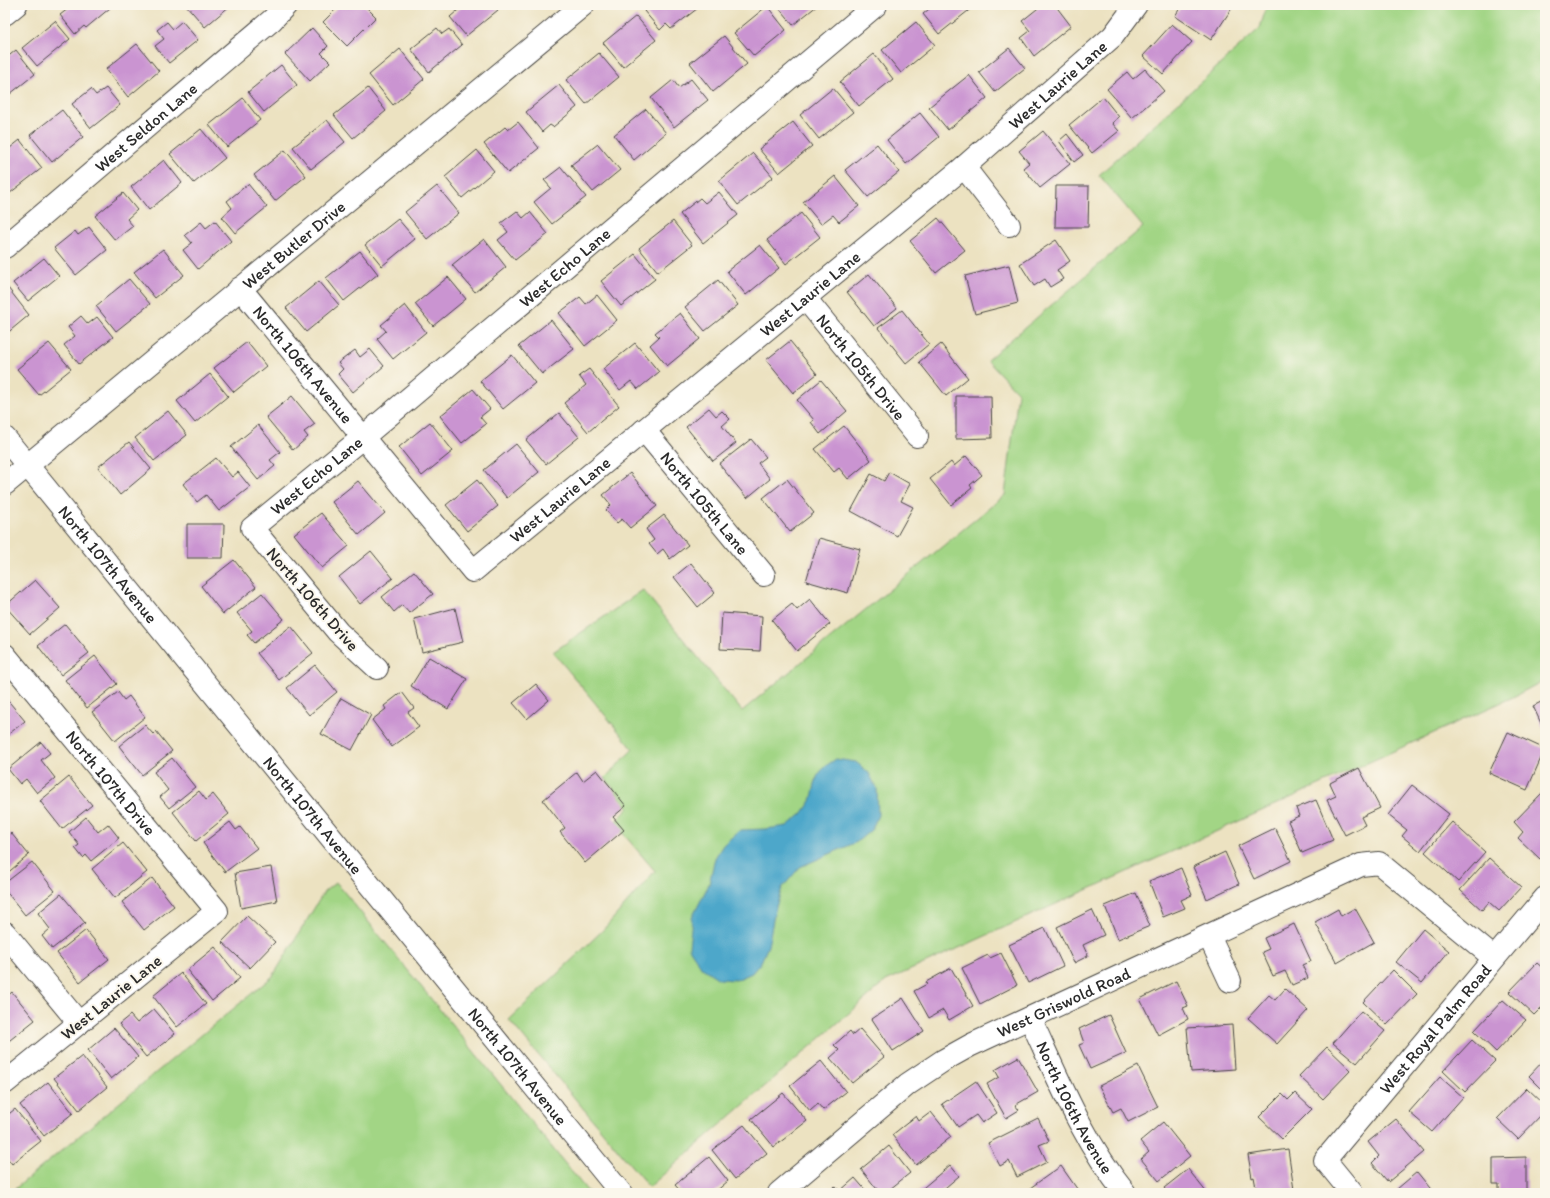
<svg xmlns="http://www.w3.org/2000/svg" width="1550" height="1198" font-family="Itim,sans-serif">
<style>
.green{fill:#a2d585;stroke:#668058}
.water{fill:#4da7ca;stroke:#3c697a}
.building{fill:#ca94d1}
.lines{fill:none;stroke-linecap:round;stroke-linejoin:round}
.minor-casing{stroke:#484642;stroke-width:24}
.minor{stroke:#fff;stroke-width:22}
.labels{text-anchor:middle;dominant-baseline:central;stroke-width:4;stroke-linejoin:round;paint-order:stroke}
.street-label{font-size:17px;fill:#2b2b2b;stroke:#fbf7ec}
</style>
<rect width="100%" height="100%" fill="#fbf7ec"/>
<filter id="ink" filterUnits="userSpaceOnUse"><feTurbulence type="fractalNoise" baseFrequency=".025" numOctaves="2"/><feDisplacementMap in="SourceGraphic" scale="8" xChannelSelector="R" yChannelSelector="G"/><feConvolveMatrix kernelMatrix="1 2 1 2 8 2 1 2 1" color-interpolation-filters="sRGB"/></filter>
<filter id="wash" filterUnits="userSpaceOnUse"><feTurbulence type="fractalNoise" baseFrequency=".012" numOctaves="4" result="noise"/><feDisplacementMap in="SourceGraphic" scale="16" xChannelSelector="R" yChannelSelector="G"/><feGaussianBlur stdDeviation="0.9" result="paint"/><feColorMatrix in="noise" values="0 0 0 0 0 0 0 0 0 0 0 0 0 0 0 0 0 1.4 0 .05"/><feComposite in="paint" operator="in"/></filter>
<g filter="url(#wash)">
<rect width="100%" height="100%" fill="#ece2c1"/>
<g class="green">
<polygon points="1267,5 1545,5 1545,680 1511,698 886,981 649,1187 509,1020 603,930 655,871 614,823 629,808 605,778 633,749 553,652 643,590 742,711 1005,495 1018,393 987,360 1143,227 1099,175 1260,28"/>
<polygon points="336,882 589,1193 10,1193 273,976 324,892"/>
</g>
<polygon class="water" points="836,759 856,762 869,773 877,789 878,815 872,829 857,842 800,867 782,888 775,910 768,946 761,962 752,973 736,980 719,979 702,968 689,948 692,918 709,884 715,858 723,845 740,830 766,829 787,826 802,814 811,801 817,777 824,767"/>
<g id="blocks">
<g class="building">
<polygon points="73,5 107,5 110,8 86,28 84,26 75,34 60,15"/>
<polygon points="186,5 231,5 205,27"/>
<polygon points="340,5 364,5 376,17 347,46 323,22"/>
<polygon points="464,5 495,5 498,10 466,36 450,17"/>
<polygon points="651,5 695,5 698,8 671,29 666,24 660,30 644,11"/>
<polygon points="781,5 818,5 793,25 778,7"/>
<polygon points="934,5 972,5 973,7 939,34 923,14"/>
<polygon points="1042,5 1055,5 1071,26 1034,56 1021,38 1030,31 1022,21"/>
<polygon points="1182,5 1234,5 1211,40 1175,16"/>
<polygon points="767,6 786,30 754,56 734,33"/>
<polygon points="636,16 656,40 623,67 603,43"/>
<polygon points="55,21 70,39 37,66 22,48"/>
<polygon points="182,21 198,40 169,63 155,46 164,39 157,30 167,22 173,29"/>
<polygon points="916,22 935,45 901,73 882,50"/>
<polygon points="1172,24 1192,42 1163,74 1143,56"/>
<polygon points="312,28 328,46 321,53 330,62 310,81 285,54"/>
<polygon points="437,28 442,34 449,29 462,45 429,72 411,49"/>
<polygon points="724,36 747,64 713,92 690,63"/>
<polygon points="137,44 159,71 128,97 106,69"/>
<polygon points="1009,48 1025,68 995,92 979,72"/>
<polygon points="400,49 424,79 393,105 369,75"/>
<polygon points="16,50 35,74 5,98 5,59"/>
<polygon points="599,53 619,77 586,104 566,80"/>
<polygon points="874,54 893,79 859,106 840,82"/>
<polygon points="281,65 297,85 264,112 248,92"/>
<polygon points="1145,69 1164,91 1132,118 1107,89 1127,72 1133,79"/>
<polygon points="969,75 987,98 948,130 929,107"/>
<polygon points="691,79 708,100 674,127 651,98 673,80 679,88"/>
<polygon points="559,85 577,107 553,127 550,125 542,132 526,112"/>
<polygon points="106,88 120,105 91,128 72,104 91,89 96,95"/>
<polygon points="368,88 386,111 353,138 334,115"/>
<polygon points="833,88 853,112 819,139 800,115"/>
<polygon points="1103,97 1119,117 1112,123 1119,131 1092,153 1069,125"/>
<polygon points="243,98 260,120 227,147 209,125"/>
<polygon points="646,109 666,133 634,160 614,135"/>
<polygon points="62,110 83,137 52,162 30,135"/>
<polygon points="920,113 939,137 906,164 887,140"/>
<polygon points="327,120 345,142 311,169 293,147"/>
<polygon points="518,122 539,148 508,173 484,144 505,127 508,130"/>
<polygon points="793,122 812,146 779,173 759,149"/>
<polygon points="201,129 225,158 194,183 170,154"/>
<polygon points="1043,131 1070,164 1040,188 1023,168 1029,163 1019,151"/>
<polygon points="1067,134 1083,155 1074,162 1059,141"/>
<polygon points="20,140 42,168 10,193 5,187 5,152"/>
<polygon points="598,144 620,170 593,192 571,165"/>
<polygon points="877,144 899,172 868,197 845,170"/>
<polygon points="285,150 306,176 275,201 254,175"/>
<polygon points="477,150 494,171 462,198 445,177"/>
<polygon points="753,153 773,177 738,205 719,181"/>
<polygon points="164,160 182,183 149,210 131,187"/>
<polygon points="561,167 586,197 552,224 534,202 551,188 544,180"/>
<polygon points="835,176 859,206 839,222 833,215 821,224 803,202"/>
<polygon points="248,184 267,207 235,233 222,217 232,208 227,201"/>
<polygon points="437,186 459,213 427,239 405,212"/>
<polygon points="1056,186 1089,186 1088,227 1055,227"/>
<polygon points="719,192 738,215 703,243 680,214 700,198 705,203"/>
<polygon points="123,193 137,210 127,219 133,226 115,240 95,216"/>
<polygon points="517,211 523,218 530,212 548,234 515,260 498,240 508,232 501,223"/>
<polygon points="801,213 820,237 786,264 767,240"/>
<polygon points="938,218 965,250 936,273 910,241"/>
<polygon points="398,219 415,239 382,266 365,245"/>
<polygon points="215,221 231,241 198,269 183,250 192,243 185,235 201,222 206,228"/>
<polygon points="673,221 692,245 658,272 639,248"/>
<polygon points="89,227 107,250 76,275 54,248 75,231 78,235"/>
<polygon points="484,239 506,267 475,292 452,265"/>
<polygon points="1056,240 1070,261 1057,270 1063,279 1050,287 1045,279 1034,286 1020,264"/>
<polygon points="760,245 779,268 746,295 727,271"/>
<polygon points="163,249 184,275 155,298 134,272"/>
<polygon points="360,251 378,274 344,301 326,278"/>
<polygon points="635,254 655,279 621,306 601,281"/>
<polygon points="44,258 59,276 28,301 13,283"/>
<polygon points="1009,265 1018,303 975,314 965,276"/>
<polygon points="869,274 897,308 874,326 847,292"/>
<polygon points="448,277 466,299 433,326 415,304"/>
<polygon points="129,279 150,304 116,331 96,306"/>
<polygon points="718,280 738,305 705,331 685,307"/>
<polygon points="319,281 339,305 306,332 286,308"/>
<polygon points="8,288 29,315 5,335 5,290"/>
<polygon points="597,295 617,320 585,346 559,313 580,297 586,304"/>
<polygon points="405,305 426,332 393,359 377,339 386,331 381,325"/>
<polygon points="902,310 929,344 906,363 878,328"/>
<polygon points="680,313 700,339 667,366 650,345 659,337 655,333"/>
<polygon points="81,316 88,324 97,317 113,337 79,364 64,345 75,336 68,327"/>
<polygon points="551,320 574,349 542,374 519,346"/>
<polygon points="790,341 817,374 793,393 766,360"/>
<polygon points="247,342 266,366 234,392 214,368"/>
<polygon points="49,343 71,369 39,395 17,369"/>
<polygon points="635,343 659,372 638,389 631,381 620,390 603,369"/>
<polygon points="941,344 968,378 946,396 919,362"/>
<polygon points="370,349 384,366 353,392 338,374 343,369 338,363 355,350 360,357"/>
<polygon points="512,355 535,383 503,409 480,381"/>
<polygon points="589,369 619,406 588,432 564,403 586,385 579,376"/>
<polygon points="210,374 228,396 195,423 177,401"/>
<polygon points="821,380 847,411 820,434 811,422 814,420 797,400"/>
<polygon points="473,389 490,409 480,417 486,424 462,443 440,416"/>
<polygon points="292,396 315,424 304,432 308,437 293,450 266,417"/>
<polygon points="956,396 991,396 992,438 956,439"/>
<polygon points="709,408 716,416 722,411 730,419 722,426 736,443 713,461 686,427"/>
<polygon points="168,411 187,435 154,461 135,438"/>
<polygon points="559,413 579,437 546,464 526,440"/>
<polygon points="430,422 453,451 422,476 399,447"/>
<polygon points="258,425 280,452 270,460 275,466 258,480 231,447"/>
<polygon points="844,426 871,460 848,479 839,468 834,472 815,449"/>
<polygon points="751,439 766,457 758,463 770,479 747,498 719,464"/>
<polygon points="129,442 151,469 120,495 98,467"/>
<polygon points="516,444 539,472 507,498 484,470"/>
<polygon points="966,456 982,475 970,485 972,488 951,505 930,479 951,462 954,466"/>
<polygon points="216,458 232,477 238,472 250,487 219,511 206,495 197,502 183,484"/>
<polygon points="889,472 910,484 901,501 913,507 897,536 851,511 871,474 884,481"/>
<polygon points="630,473 657,506 630,528 622,519 617,523 606,510 611,505 603,495"/>
<polygon points="787,479 814,513 790,532 763,498"/>
<polygon points="477,480 498,506 467,531 446,505"/>
<polygon points="358,481 385,513 359,535 332,502"/>
<polygon points="321,513 349,546 322,568 294,534"/>
<polygon points="664,515 688,545 670,559 663,549 657,554 649,544 654,540 646,529"/>
<polygon points="187,524 224,524 223,558 187,558"/>
<polygon points="819,538 860,549 848,593 806,581"/>
<polygon points="371,551 393,578 360,604 339,577"/>
<polygon points="234,560 256,587 223,614 201,586"/>
<polygon points="691,563 715,593 698,607 674,577"/>
<polygon points="414,571 433,594 409,613 402,605 394,612 382,597"/>
<polygon points="35,580 60,608 30,634 5,606"/>
<polygon points="262,593 284,619 254,643 247,635 252,631 237,613"/>
<polygon points="810,599 830,624 797,651 772,620 792,604 797,610"/>
<polygon points="455,608 463,642 422,652 414,619"/>
<polygon points="722,613 762,616 760,651 720,649"/>
<polygon points="65,624 89,653 61,675 38,646"/>
<polygon points="291,626 313,653 279,680 257,653"/>
<polygon points="95,656 117,684 87,708 65,680"/>
<polygon points="429,657 467,679 448,709 411,686"/>
<polygon points="315,665 337,692 309,715 287,688"/>
<polygon points="536,684 549,700 527,719 513,703"/>
<polygon points="118,692 124,700 129,696 145,717 115,741 92,712"/>
<polygon points="402,692 414,708 408,712 419,727 392,747 372,720 386,709 384,706"/>
<polygon points="5,697 25,721 5,737"/>
<polygon points="341,698 371,715 352,750 321,734"/>
<polygon points="1545,700 1545,732 1533,706"/>
<polygon points="145,725 153,734 156,731 172,751 142,775 119,746"/>
<polygon points="1508,732 1545,749 1527,790 1489,773"/>
<polygon points="41,742 50,753 41,760 55,778 37,793 26,779 20,784 8,769"/>
<polygon points="172,758 195,787 169,808 160,797 168,790 154,772"/>
<polygon points="1359,768 1380,808 1361,817 1365,825 1345,835 1327,800 1336,796 1330,783"/>
<polygon points="597,770 626,806 613,817 624,830 585,863 560,832 565,828 543,800 577,772 583,781"/>
<polygon points="69,777 92,805 62,829 40,801"/>
<polygon points="1412,785 1449,814 1420,851 1402,836 1407,830 1388,815"/>
<polygon points="199,791 206,800 213,794 229,814 196,841 173,812"/>
<polygon points="1542,793 1545,796 1545,854 1540,859 1518,838 1523,832 1514,822"/>
<polygon points="1316,800 1333,840 1302,853 1288,821 1299,816 1296,808"/>
<polygon points="86,817 98,832 108,824 119,838 91,861 86,855 83,858 75,848 79,845 69,832"/>
<polygon points="230,822 236,830 240,827 257,848 225,872 203,843"/>
<polygon points="1452,822 1485,852 1458,882 1425,852"/>
<polygon points="1275,828 1291,861 1254,879 1238,846"/>
<polygon points="11,833 29,855 5,875 5,836 6,838"/>
<polygon points="123,843 147,872 115,898 92,869"/>
<polygon points="1225,852 1239,884 1207,899 1193,867"/>
<polygon points="1489,858 1521,887 1499,911 1489,902 1482,910 1460,890"/>
<polygon points="32,862 55,891 25,915 5,890 5,883"/>
<polygon points="271,867 277,901 241,908 235,873"/>
<polygon points="1181,868 1192,895 1181,900 1185,908 1163,917 1149,881"/>
<polygon points="152,878 174,906 144,930 122,902"/>
<polygon points="1136,893 1150,926 1118,939 1105,906"/>
<polygon points="61,894 85,923 52,949 42,936 50,929 38,913"/>
<polygon points="1355,908 1374,942 1337,963 1315,922 1338,909 1341,916"/>
<polygon points="1092,910 1104,935 1083,945 1088,956 1074,963 1057,927"/>
<polygon points="247,916 275,942 250,968 222,942"/>
<polygon points="1294,924 1311,961 1302,965 1308,978 1292,985 1285,971 1273,976 1262,952 1269,949 1264,938"/>
<polygon points="1045,928 1063,966 1028,983 1009,945"/>
<polygon points="1423,929 1449,951 1422,983 1396,962"/>
<polygon points="86,930 109,959 80,982 57,953"/>
<polygon points="215,947 240,978 212,1001 187,970"/>
<polygon points="1001,953 1017,985 980,1004 962,968 988,955 990,958"/>
<polygon points="1537,963 1545,970 1545,1004 1534,1015 1509,992"/>
<polygon points="951,968 973,1006 949,1020 943,1010 929,1018 914,991 927,984 926,982"/>
<polygon points="1393,970 1417,994 1387,1025 1363,1002"/>
<polygon points="181,973 206,1004 177,1027 153,996"/>
<polygon points="1176,981 1188,1006 1183,1008 1188,1019 1158,1035 1140,999"/>
<polygon points="1285,989 1308,1010 1277,1044 1248,1018 1269,995 1275,1000"/>
<polygon points="12,992 35,1020 5,1044 5,998"/>
<polygon points="903,998 924,1031 893,1051 872,1019"/>
<polygon points="1503,1000 1526,1020 1496,1052 1474,1031"/>
<polygon points="154,1009 175,1034 146,1057 119,1024 130,1015 137,1023"/>
<polygon points="1361,1011 1385,1031 1357,1063 1333,1043"/>
<polygon points="1109,1015 1126,1053 1090,1069 1079,1045 1084,1043 1079,1029"/>
<polygon points="1232,1025 1235,1069 1191,1072 1187,1028"/>
<polygon points="114,1028 138,1057 111,1079 88,1050"/>
<polygon points="860,1029 884,1057 852,1083 830,1058 839,1050 834,1045 850,1031 853,1035"/>
<polygon points="1472,1040 1495,1061 1465,1092 1443,1071"/>
<polygon points="1327,1047 1351,1070 1323,1099 1299,1076"/>
<polygon points="82,1056 107,1087 79,1110 54,1078"/>
<polygon points="1018,1057 1038,1092 1015,1105 1019,1110 1006,1118 987,1084 999,1077 995,1070"/>
<polygon points="1545,1059 1545,1092 1529,1076"/>
<polygon points="821,1061 846,1092 823,1110 818,1104 810,1111 790,1086"/>
<polygon points="1138,1066 1158,1107 1128,1122 1121,1108 1113,1112 1099,1086"/>
<polygon points="1440,1077 1463,1097 1432,1132 1409,1112"/>
<polygon points="976,1081 997,1113 982,1123 976,1115 958,1127 942,1104"/>
<polygon points="48,1082 73,1113 44,1136 20,1105"/>
<polygon points="1527,1088 1545,1105 1545,1111 1518,1139 1497,1119"/>
<polygon points="783,1093 807,1121 774,1147 751,1119"/>
<polygon points="1295,1093 1312,1109 1282,1139 1259,1117 1282,1094 1288,1100"/>
<polygon points="15,1109 41,1141 12,1164 5,1155 5,1117"/>
<polygon points="931,1112 951,1137 916,1165 892,1135 916,1116 919,1121"/>
<polygon points="1038,1118 1049,1141 1039,1145 1047,1162 1017,1177 1009,1161 1000,1166 988,1143"/>
<polygon points="1396,1119 1424,1152 1388,1182 1372,1163 1379,1156 1368,1142"/>
<polygon points="1163,1122 1190,1156 1159,1181 1141,1159 1149,1152 1140,1141"/>
<polygon points="744,1125 767,1153 735,1179 712,1150"/>
<polygon points="889,1146 910,1173 885,1193 880,1193 861,1169"/>
<polygon points="1288,1149 1294,1190 1271,1193 1257,1193 1254,1177 1252,1178 1248,1155"/>
<polygon points="709,1157 728,1181 714,1193 682,1193 675,1185"/>
<polygon points="1526,1157 1526,1193 1499,1193 1499,1184 1493,1184 1493,1158"/>
<polygon points="950,1165 959,1176 939,1193 917,1193"/>
<polygon points="1061,1166 1080,1193 1034,1193 1030,1188"/>
<polygon points="1188,1169 1207,1193 1168,1193 1164,1188"/>
<polygon points="1417,1172 1434,1193 1400,1193 1397,1189"/>
<polygon points="855,1178 868,1193 827,1193 835,1186 840,1191"/>
</g>
</g>
</g>
<g filter="url(#ink)">
<use href="#blocks" fill-opacity="0" stroke="#484642" stroke-width="1"/>
<g class="lines">
<defs>
<g id="minor">
<polyline points="5,14 16,5"/>
<polyline points="964,167 1009,225"/>
<path id="s1" d="M5,247L272,20L286,5"/>
<path id="s2" d="M240,288L473,571L964,167L1113,36L1136,5"/>
<path id="s3" d="M805,298L917,436"/>
<path id="s4" d="M644,430L764,575"/>
<path id="s5" d="M5,438L621,1193"/>
<path id="s6" d="M5,484L583,5"/>
<path id="s7" d="M5,655L217,911L5,1083"/>
<path id="s8" d="M377,668L338,632L252,528L362,438L876,5"/>
<polyline points="5,933 79,1023"/>
<polyline points="1209,936 1230,981"/>
<path id="s9" d="M1030,1018C1058,1078 1083,1141 1125,1193"/>
<path id="s10" d="M779,1193L908,1084L944,1060L971,1045L1361,865L1379,863L1494,958"/>
<path id="s11" d="M1352,1193L1325,1160L1545,898"/>
</g>
</defs>
<use href="#minor" class="minor-casing"/>
<use href="#minor" class="minor"/>
</g>
</g>
<g class="labels">
<g class="street-label">
<text stroke="none"><textPath href="#s2" startOffset="1127">West Laurie Lane</textPath></text>
<text stroke="none"><textPath href="#s1" startOffset="185">West Seldon Lane</textPath></text>
<text stroke="none"><textPath href="#s6" startOffset="375">West Butler Drive</textPath></text>
<text stroke="none"><textPath href="#s8" startOffset="595">West Echo Lane</textPath></text>
<text stroke="none"><textPath href="#s2" startOffset="803">West Laurie Lane</textPath></text>
<text stroke="none"><textPath href="#s2" startOffset="99">North 106th Avenue</textPath></text>
<text stroke="none"><textPath href="#s3" startOffset="89">North 105th Drive</textPath></text>
<text stroke="none"><textPath href="#s8" startOffset="271">West Echo Lane</textPath></text>
<text stroke="none"><textPath href="#s2" startOffset="479">West Laurie Lane</textPath></text>
<text stroke="none"><textPath href="#s4" startOffset="95">North 105th Lane</textPath></text>
<text stroke="none"><textPath href="#s5" startOffset="163">North 107th Avenue</textPath></text>
<text transform="translate(313 599) rotate(49)">North 106th Drive</text>
<text stroke="none"><textPath href="#s7" startOffset="166">North 107th Drive</textPath></text>
<text stroke="none"><textPath href="#s5" startOffset="487">North 107th Avenue</textPath></text>
<text transform="translate(111 997) rotate(-39)">West Laurie Lane</text>
<text stroke="none"><textPath href="#s10" startOffset="345">West Griswold Road</textPath></text>
<text stroke="none"><textPath href="#s11" startOffset="214">West Royal Palm Road</textPath></text>
<text stroke="none"><textPath href="#s5" startOffset="811">North 107th Avenue</textPath></text>
<text stroke="none"><textPath href="#s9" startOffset="100">North 106th Avenue</textPath></text>
</g>
</g>
<rect width="1550" height="1198" fill="none" stroke="#fbf7ec" stroke-width="20"/>
</svg>
